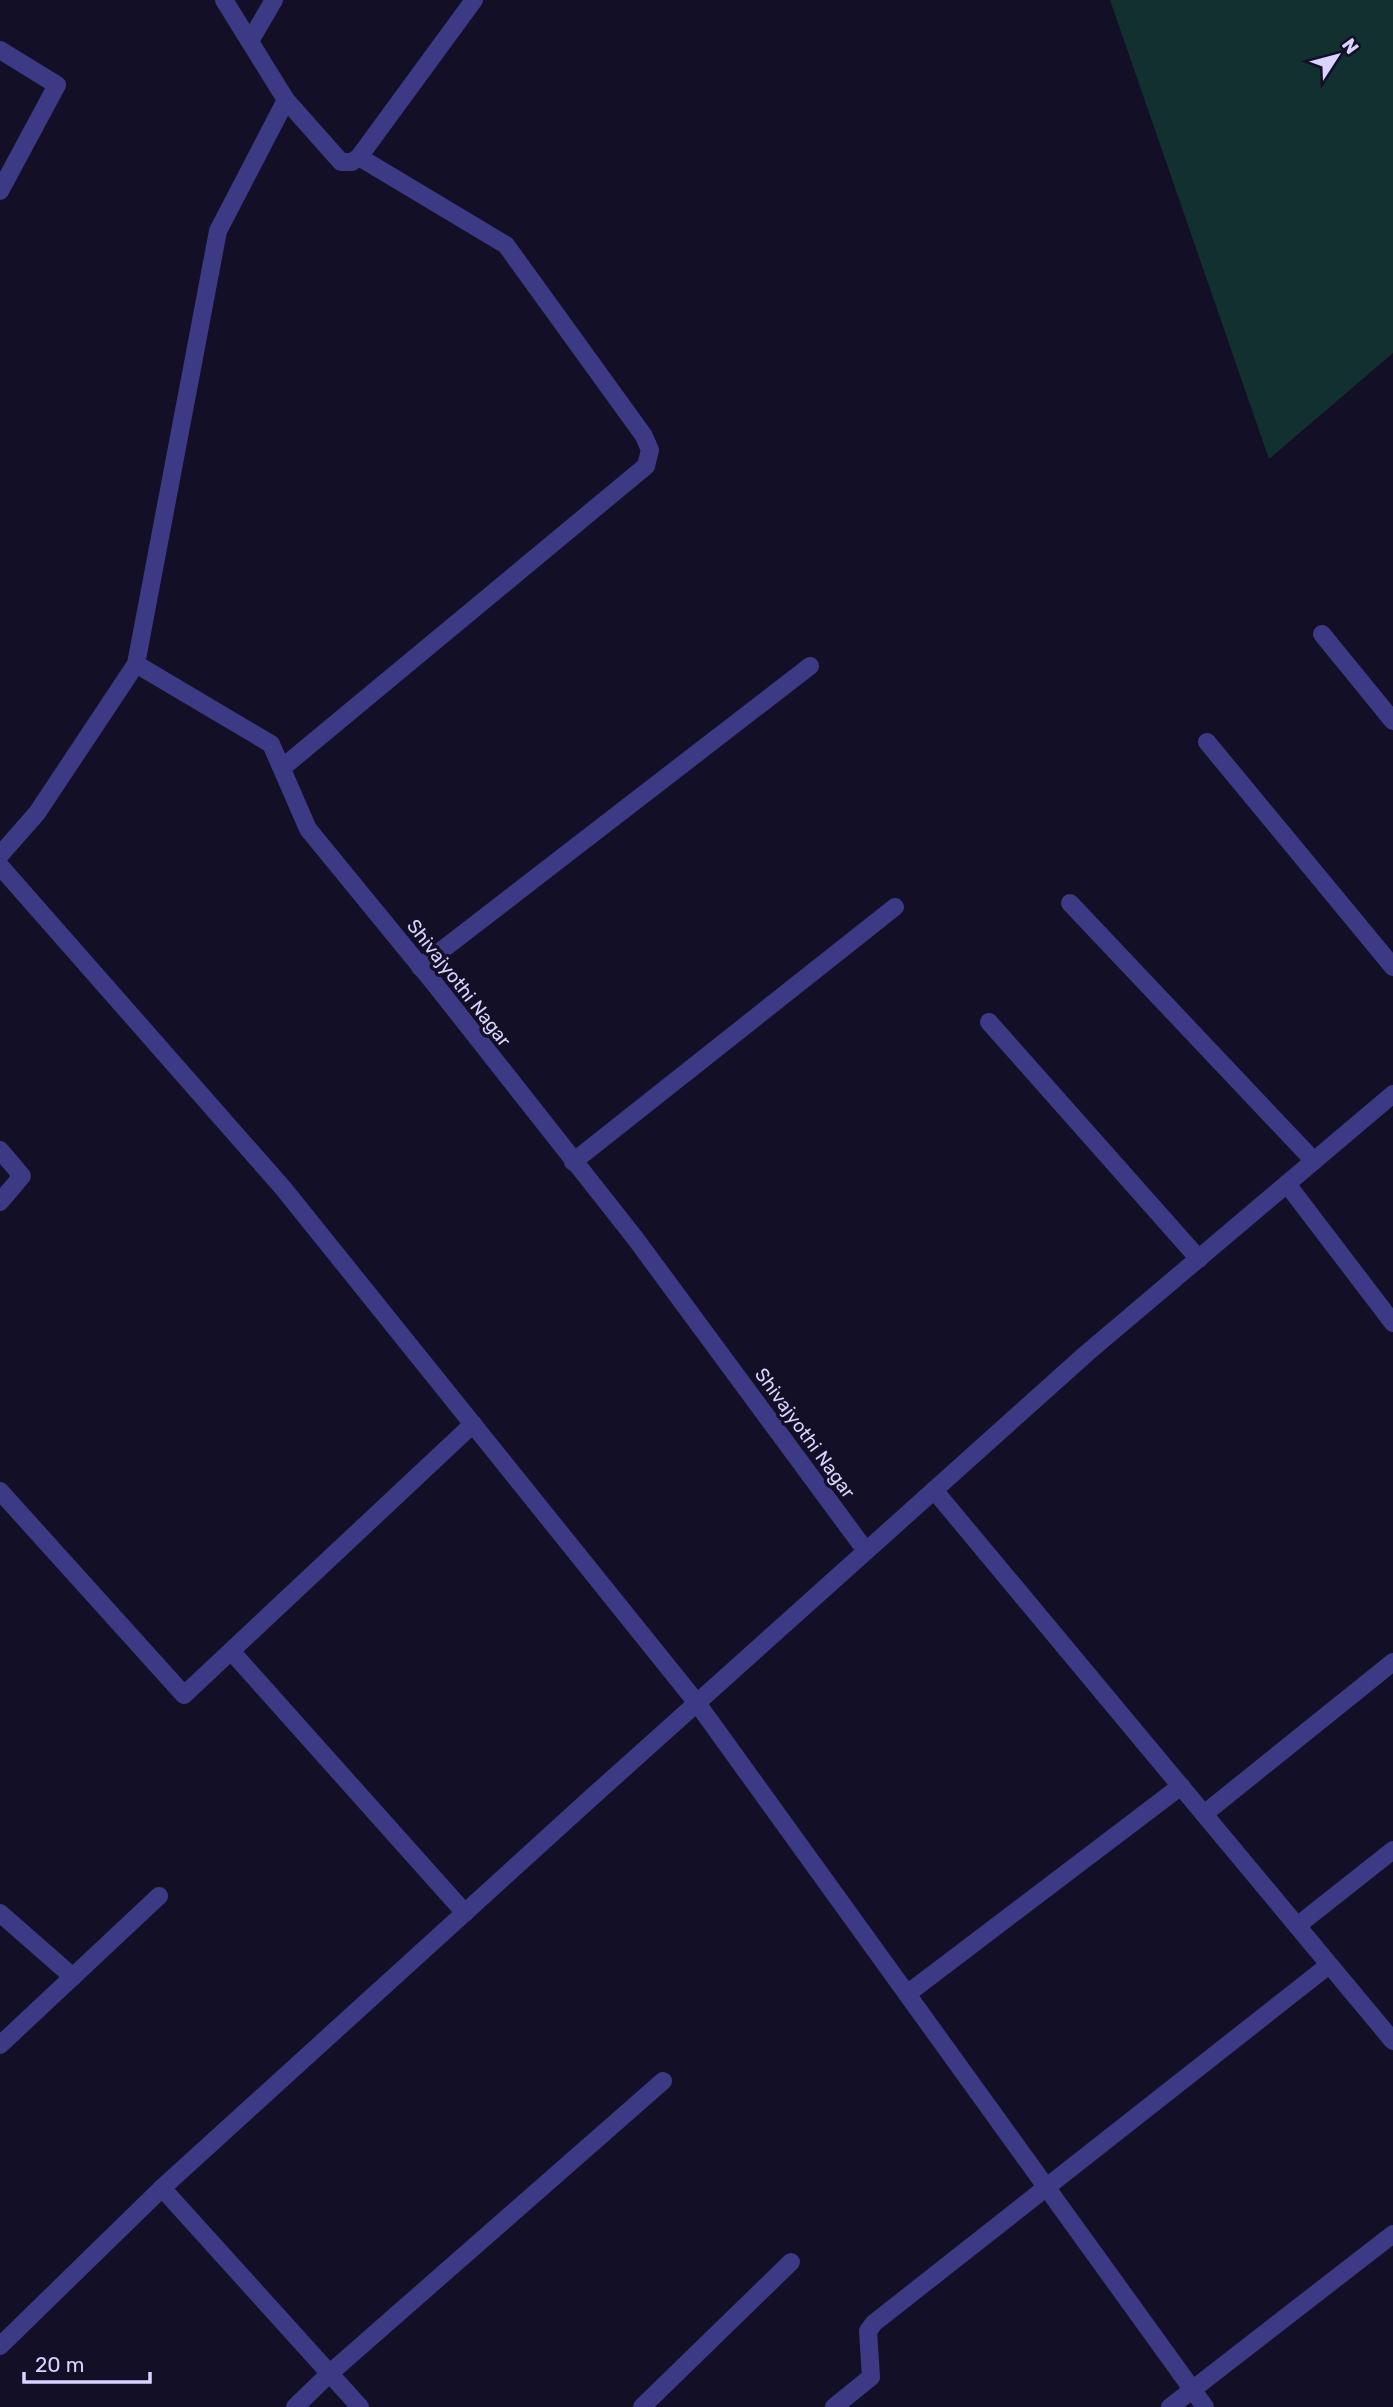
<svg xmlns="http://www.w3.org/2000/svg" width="1393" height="2407" font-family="Rubik,sans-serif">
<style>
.green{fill:#12302f}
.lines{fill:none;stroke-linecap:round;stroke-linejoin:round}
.minor{stroke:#3d3a85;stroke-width:18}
.tertiary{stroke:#3d3a85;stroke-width:18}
.labels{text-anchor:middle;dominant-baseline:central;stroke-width:7;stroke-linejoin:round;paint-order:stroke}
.street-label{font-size:19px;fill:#d9d4ff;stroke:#130f26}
</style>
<rect width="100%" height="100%" fill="#130f26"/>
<polygon class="green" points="1110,0 1393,0 1393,353 1269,459"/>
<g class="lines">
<g class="minor">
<polyline points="224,0 286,100 341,162 352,162 359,157 474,0"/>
<polyline points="250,41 274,0"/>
<polyline points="0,50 57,85 0,191"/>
<polyline points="1322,634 1393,721"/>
<polyline points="136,664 218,231 286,100"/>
<polyline points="1207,742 1393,967"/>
<polyline points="282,768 646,466 650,450 644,436 506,245 359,157"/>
<polyline points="0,855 37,813 136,664 271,744 308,829 434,983 635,1238 866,1551"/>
<polyline points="0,866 283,1188 697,1703 1205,2407"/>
<polyline points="1070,903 1314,1161"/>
<polyline points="420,967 810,666"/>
<polyline points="989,1022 1199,1259"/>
<polyline points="0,1150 22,1176 0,1202"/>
<polyline points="573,1162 895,907"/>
<polyline points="1287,1184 1393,1323"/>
<polyline points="934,1490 1393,2041"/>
<polyline points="0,1491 184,1695 473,1424"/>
<polyline points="231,1651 465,1913"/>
<polyline points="1204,1814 1393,1662"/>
<polyline points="0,1913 73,1977"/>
<polyline points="1297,1926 1393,1850"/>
<polyline points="907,1994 1181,1786"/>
<polyline points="0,2045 159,1896"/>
<polyline points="162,2188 360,2407"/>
<polyline points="295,2407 329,2374 663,2081"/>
<polyline points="642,2407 791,2262"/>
<polyline points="834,2407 871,2377 868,2331 874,2323 1329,1965"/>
<polyline points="1170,2407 1393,2234"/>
</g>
<polyline class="tertiary" points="0,2346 162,2188 592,1797 1087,1353 1393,1094"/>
</g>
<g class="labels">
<g class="street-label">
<text transform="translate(459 983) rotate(52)">Shivajyothi Nagar</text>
<text transform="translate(805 1433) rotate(54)">Shivajyothi Nagar</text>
</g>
</g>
<g transform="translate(1337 56) rotate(54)" stroke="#130f26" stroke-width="5" paint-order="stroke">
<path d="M0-5L12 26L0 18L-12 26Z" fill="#d9d4ff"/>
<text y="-10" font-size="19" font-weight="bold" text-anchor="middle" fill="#d9d4ff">N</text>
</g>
<path d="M24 2372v10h126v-10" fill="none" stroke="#d9d4ff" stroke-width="3.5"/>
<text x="35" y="2372" font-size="21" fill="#d9d4ff" stroke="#130f26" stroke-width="5" paint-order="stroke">20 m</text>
</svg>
